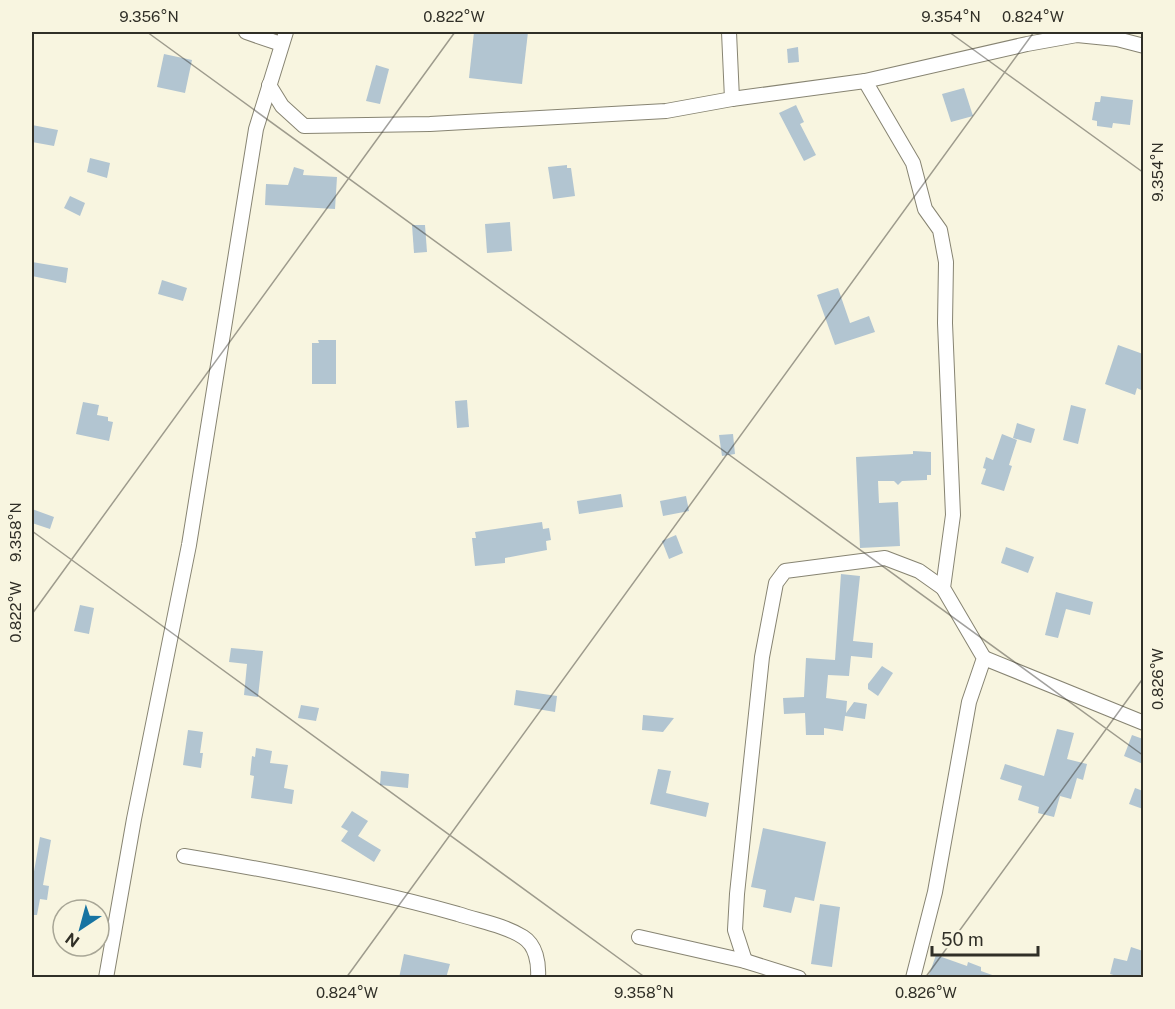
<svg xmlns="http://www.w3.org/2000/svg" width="1175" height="1009" font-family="'Public Sans',sans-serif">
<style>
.building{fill:#b2c5d1}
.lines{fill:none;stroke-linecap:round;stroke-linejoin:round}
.minor-casing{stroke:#878472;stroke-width:16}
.minor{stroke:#fff;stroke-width:14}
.ticks{fill:none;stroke:#302f27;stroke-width:1.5;stroke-opacity:0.45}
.neatline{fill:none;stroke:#302f27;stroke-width:2}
.ticks-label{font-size:15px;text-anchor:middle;fill:#302f27}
</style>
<rect width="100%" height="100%" fill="#f8f5e0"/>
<g class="building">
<polygon points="474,32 528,32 522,84 469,78"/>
<polygon points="798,47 799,62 788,63 787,49"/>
<polygon points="164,54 192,60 185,93 157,87"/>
<polygon points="376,65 389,69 380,104 366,101"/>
<polygon points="964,88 973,116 951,122 942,94"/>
<polygon points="1101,96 1133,100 1130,125 1113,123 1112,128 1097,126 1097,121 1092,120 1095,102 1100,102"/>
<polygon points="796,105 804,122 800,124 816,155 804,161 779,113"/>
<polygon points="32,125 58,130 54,146 32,142"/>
<polygon points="90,158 110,163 107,178 87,172"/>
<polygon points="567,165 567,168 571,168 575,196 553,199 548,167"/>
<polygon points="294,167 304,170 303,175 337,177 335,209 265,205 266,184 288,185"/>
<polygon points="70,196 85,203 80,216 64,208"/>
<polygon points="510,222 512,251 487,253 485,224"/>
<polygon points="412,225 425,225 427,252 414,253"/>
<polygon points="32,262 68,268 66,283 32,276"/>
<polygon points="162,280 187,288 183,301 158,294"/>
<polygon points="838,288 850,323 869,316 875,332 835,345 817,295"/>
<polygon points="318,340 336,340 336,384 312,384 312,343 319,343"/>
<polygon points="1118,345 1143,354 1143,391 1137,388 1135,395 1105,384"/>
<polygon points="467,400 469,427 457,428 455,401"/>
<polygon points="83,402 99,405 97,415 108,417 108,421 113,422 109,441 76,434"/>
<polygon points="1071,405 1086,409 1078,444 1063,440"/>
<polygon points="1017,423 1035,429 1031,443 1013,438"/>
<polygon points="733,434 735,454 722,456 719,435"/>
<polygon points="1002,434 1017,440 1009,465 1012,466 1004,491 981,484 986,469 983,468 986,457 993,460"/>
<polygon points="913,451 931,452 931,475 927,475 927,480 902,481 898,485 894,481 878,481 879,503 898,502 900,546 860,548 856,457 913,454"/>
<polygon points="621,494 623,507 579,514 577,501"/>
<polygon points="686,496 689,511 663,516 660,501"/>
<polygon points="32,509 54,517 50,529 32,523"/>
<polygon points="542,522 543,529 549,528 551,540 546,541 547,550 505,558 505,563 475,566 472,538 476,538 475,532"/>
<polygon points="676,535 683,553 669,559 662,541"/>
<polygon points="1006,547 1034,557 1028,573 1001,563"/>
<polygon points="841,574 860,576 853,641 873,643 872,658 851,656 849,676 828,675 826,698 847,701 846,713 854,702 867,704 865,719 845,716 843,731 824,728 824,735 806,735 805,713 784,714 783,698 804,697 806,658 835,660"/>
<polygon points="1056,592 1093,602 1090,615 1066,609 1058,638 1045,635"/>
<polygon points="80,605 94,608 89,634 74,631"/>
<polygon points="231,648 263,651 258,697 244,695 247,664 229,662"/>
<polygon points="882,666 893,673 878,696 868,689 868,684"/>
<polygon points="516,690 557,696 555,712 514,705"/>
<polygon points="301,705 319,708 316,721 298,718"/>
<polygon points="643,715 674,718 663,732 642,730"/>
<polygon points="1057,729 1074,733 1067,759 1087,764 1083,780 1077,778 1071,799 1060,796 1054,817 1038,813 1039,807 1018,800 1022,786 1000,779 1005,764 1044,776"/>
<polygon points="188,730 203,732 200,753 203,753 201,768 183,765"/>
<polygon points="1132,735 1143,739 1143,764 1124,756"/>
<polygon points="256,748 272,751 270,763 288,765 284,788 294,790 292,804 251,798 254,776 250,775 252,756 255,757"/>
<polygon points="658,769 671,771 666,793 709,803 706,817 650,804"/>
<polygon points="381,771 409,774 408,788 380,785"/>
<polygon points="1135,788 1143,791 1143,809 1129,804"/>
<polygon points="352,811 368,821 358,836 381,850 374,862 341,841 348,831 341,827"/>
<polygon points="763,828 826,842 814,901 795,897 791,913 763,907 766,890 751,887"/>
<polygon points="40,837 51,840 43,885 49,886 47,900 40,899 37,915 32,915 32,883"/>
<polygon points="820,904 840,907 832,967 811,964"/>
<polygon points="1131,947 1143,951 1143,964 1140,978 1124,978 1110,974 1114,958 1127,961"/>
<polygon points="404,954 450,964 446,978 399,978"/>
<polygon points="936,955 967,966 968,962 981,967 981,971 995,976 995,978 935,978 929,975"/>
</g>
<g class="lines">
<defs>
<g id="minor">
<polyline points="246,32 281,44"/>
<polyline points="729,32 732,99"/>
<polyline points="865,81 913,163 925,209 940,230 946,262 945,323 953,515 943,588 984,658 969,702 935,892 913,978"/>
<polyline points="269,85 282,106 304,126 430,124 666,111 732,99 865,81 1027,44 1077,35 1117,39 1144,46"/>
<polyline points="984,658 1144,723"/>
<path d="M184,856C275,871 369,889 458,914C479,921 504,925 523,937C536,945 539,963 538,978"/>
<polyline points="639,937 745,961 799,978"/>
<polyline points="745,961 735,930 737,894 762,657 776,583 785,571 885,558 919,571 943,588"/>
<polyline points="106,978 134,819 189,545 256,129 286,32"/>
</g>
</defs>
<use href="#minor" class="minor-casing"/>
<use href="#minor" class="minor"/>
</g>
<path class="ticks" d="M147,32L1144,756M949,32L1144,173M32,531L646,978M32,614L455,32M346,978L1034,32M925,978L1144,677"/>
<rect width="1175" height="1009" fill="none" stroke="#f8f5e0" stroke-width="66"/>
<g transform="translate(81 928) rotate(216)"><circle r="28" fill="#f8f5e0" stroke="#a8a696" stroke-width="1.5"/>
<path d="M0-4.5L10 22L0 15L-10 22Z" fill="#1774a2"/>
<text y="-9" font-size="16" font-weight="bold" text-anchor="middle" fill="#302f27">N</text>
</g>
<path d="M932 946v9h106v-9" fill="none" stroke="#302f27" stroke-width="3"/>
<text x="941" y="946" font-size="18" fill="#302f27" stroke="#f8f5e0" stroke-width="4.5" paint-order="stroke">50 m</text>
<rect x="33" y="33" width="1109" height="943" class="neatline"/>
<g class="ticks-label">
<text x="149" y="22">9.356°N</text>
<text x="454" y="22">0.822°W</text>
<text x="951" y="22">9.354°N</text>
<text x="1033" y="22">0.824°W</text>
<text transform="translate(1158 172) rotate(-90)" y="5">9.354°N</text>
<text transform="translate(16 532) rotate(-90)" y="5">9.358°N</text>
<text transform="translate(16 612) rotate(-90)" y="5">0.822°W</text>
<text transform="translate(1158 679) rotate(-90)" y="5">0.826°W</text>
<text x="347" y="998">0.824°W</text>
<text x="644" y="998">9.358°N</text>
<text x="926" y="998">0.826°W</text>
</g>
</svg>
